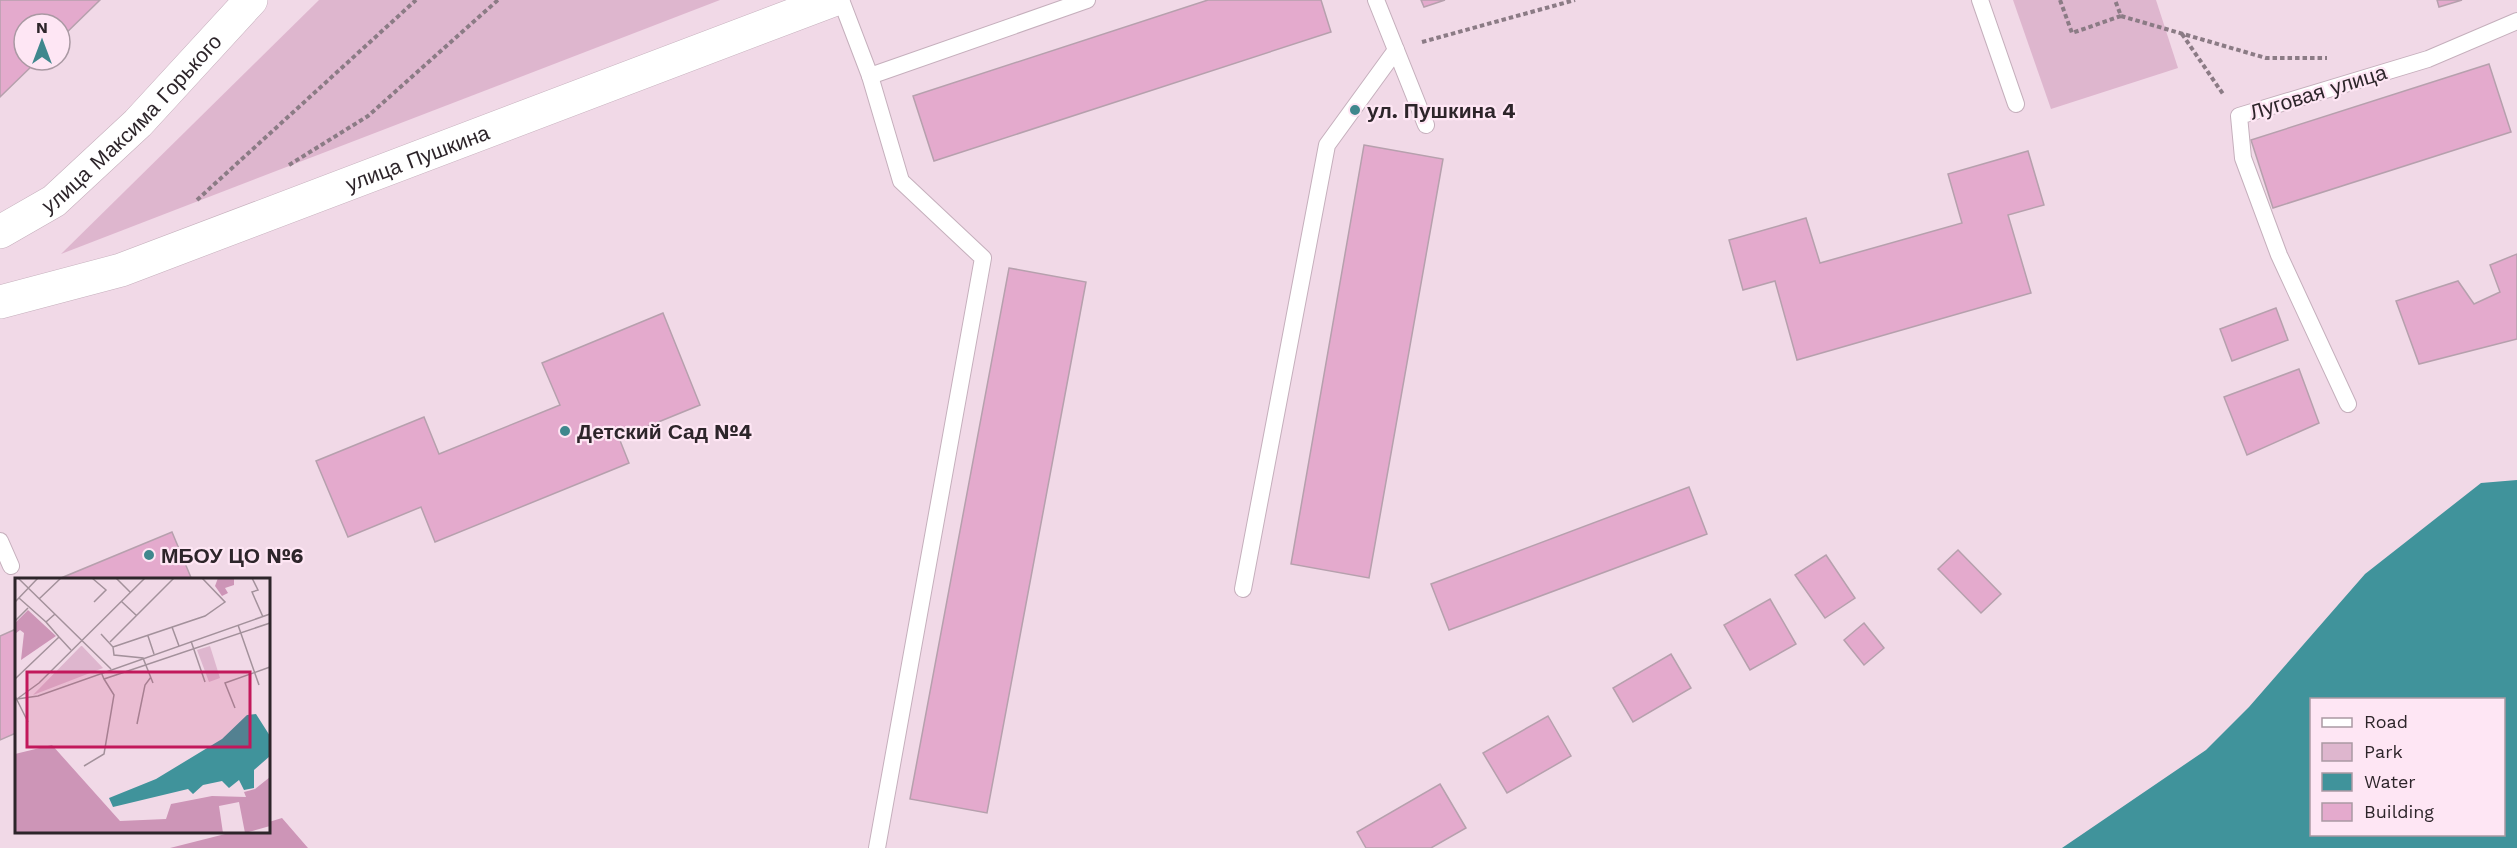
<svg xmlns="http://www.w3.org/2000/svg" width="2517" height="848" font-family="'Work Sans',sans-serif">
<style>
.green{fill:#deb6ce}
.forest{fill:#cd95b7}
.water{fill:#40939b;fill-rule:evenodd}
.building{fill:#e4aacd;stroke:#b6a0ad;stroke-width:1.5}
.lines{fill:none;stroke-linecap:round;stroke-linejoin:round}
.lane-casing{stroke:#c5afbc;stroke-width:18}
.street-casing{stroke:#c5afbc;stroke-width:34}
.secondary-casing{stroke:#c5afbc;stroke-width:34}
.path{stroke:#8b7b85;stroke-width:4;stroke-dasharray:4.5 3;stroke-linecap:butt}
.lane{stroke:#fff;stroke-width:16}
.street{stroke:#fff;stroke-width:33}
.secondary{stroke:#fff;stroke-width:33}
.poi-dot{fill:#3f878d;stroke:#fee6f4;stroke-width:2}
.labels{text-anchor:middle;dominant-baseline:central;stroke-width:4.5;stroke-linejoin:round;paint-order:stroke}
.street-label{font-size:21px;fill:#2d252a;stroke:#fee6f4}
.poi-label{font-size:21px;font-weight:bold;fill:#2d252a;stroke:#fee6f4;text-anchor:start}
.inset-road{fill:none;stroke:#a3919b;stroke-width:1.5}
.view{fill:#c2185b;fill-opacity:0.15;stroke:#c2185b;stroke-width:3}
.inset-edge{fill:none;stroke:#2d252a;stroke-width:3}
</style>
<rect width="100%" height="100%" fill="#f1d9e7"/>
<g class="green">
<polygon points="319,0 720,0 61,254"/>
<polygon points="2013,0 2156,0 2178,68 2051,109"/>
</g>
<polygon class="forest" points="282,818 308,848 170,848 233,832 268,832 269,822"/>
<path class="water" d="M2517,480V848H2062L2206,750L2249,707L2365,574L2481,483ZM2312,700H2504V834H2312Z"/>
<g class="building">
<polygon points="0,0 100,0 60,39 60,24 24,24 24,60 38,60 0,97"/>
<polygon points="1208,0 1321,0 1331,32 934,161 913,96"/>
<polygon points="1421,0 1445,0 1424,7"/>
<polygon points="2437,0 2462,0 2439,7"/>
<polygon points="2489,64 2511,132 2273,208 2251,140"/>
<polygon points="1364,145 1443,159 1369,578 1291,564"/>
<polygon points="2028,151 2044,205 2008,215 2031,293 1797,360 1775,281 1743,290 1729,240 1806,218 1820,263 1962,223 1948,174"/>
<polygon points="2517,254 2517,339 2419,364 2396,301 2458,281 2474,304 2500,292 2490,265"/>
<polygon points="1009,268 1086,282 987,813 910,799"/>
<polygon points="2276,308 2288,340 2232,361 2220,329"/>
<polygon points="663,313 700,405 619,438 629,463 435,542 421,507 348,537 316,461 424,417 439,454 560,405 542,363"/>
<polygon points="2299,369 2319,423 2247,455 2224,397"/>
<polygon points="1689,487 1707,534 1449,630 1431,584"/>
<polygon points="172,532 192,580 62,580 61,578"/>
<polygon points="1958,550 2001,594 1981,613 1938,569"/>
<polygon points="1826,555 1855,598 1825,618 1795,575"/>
<polygon points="1770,599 1796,644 1750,670 1724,625"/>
<polygon points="1864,623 1884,648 1864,665 1844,640"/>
<polygon points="16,629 16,733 0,740 0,636"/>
<polygon points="1671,654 1691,688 1633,722 1613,688"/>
<polygon points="1548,716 1571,756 1507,793 1483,753"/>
<polygon points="1440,784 1466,828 1431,848 1366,848 1357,832"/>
</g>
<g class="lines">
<defs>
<g id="lane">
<polyline points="841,0 870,76 1087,0"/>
<polyline points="1376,0 1426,125"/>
<polyline points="1980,0 2016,104"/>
<polyline points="870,76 901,181 983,258 877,848"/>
<polyline points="2348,404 2279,255 2243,158 2239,116 2428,59 2517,21"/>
<polyline points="0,541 11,566"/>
<polyline points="1243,589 1327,145 1396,50"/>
</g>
<g id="street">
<path id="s1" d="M0,302L121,270L833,0"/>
</g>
<g id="secondary">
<path id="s2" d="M0,232L54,201L138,123L251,0"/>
</g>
</defs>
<use href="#lane" class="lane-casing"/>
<use href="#street" class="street-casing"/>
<use href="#secondary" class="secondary-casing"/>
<g class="path">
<polyline points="2060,0 2072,33 2121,16 2115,0"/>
<polyline points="2121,16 2266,58 2327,58"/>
<polyline points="2182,34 2223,94"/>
<polyline points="1422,42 1575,0"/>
<polyline points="289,165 368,116 498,0"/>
<polyline points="197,200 416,0"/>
</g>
<use href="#lane" class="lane"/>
<use href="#street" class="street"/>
<use href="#secondary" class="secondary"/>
</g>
<g class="poi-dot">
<circle cx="1355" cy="110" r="6"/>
<circle cx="565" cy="431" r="6"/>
<circle cx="149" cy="555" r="6"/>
</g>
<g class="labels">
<g class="street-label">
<text transform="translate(2318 92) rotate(-17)">Луговая улица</text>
<text stroke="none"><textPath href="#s2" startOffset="172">улица Максима Горького</textPath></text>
<text stroke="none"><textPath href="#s1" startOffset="442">улица Пушкина</textPath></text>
</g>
<g class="poi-label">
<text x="1367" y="110">ул. Пушкина 4</text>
<text x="577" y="431">Детский Сад №4</text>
<text x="161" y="555">МБОУ ЦО №6</text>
</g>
</g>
<g transform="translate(15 578)">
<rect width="255" height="255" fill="#f1d9e7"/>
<path d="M67,68L88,90L18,117L66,68ZM195,68L205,100L194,104L182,72Z" fill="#deb6ce"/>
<path d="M203,0H235V1H219V7L210,10L213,15L207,18L200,8ZM13,32L41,58L6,82L9,55L5,52L0,56V45ZM37,167L105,243L151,241L156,226L197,218L231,219L229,214L240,211L255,199V248L230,255L224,224L204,228L208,255H0V176Z" fill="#cd95b7"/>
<path d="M241,136L255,158V178L239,192V210L229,212L224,202L214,210L207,203L188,207L178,216L173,211L98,229L94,220L141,201L207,161L232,137Z" fill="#40939b"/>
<path class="inset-road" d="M3,0L96,91M77,0L91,12L79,24M101,0L115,14M237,0L243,12L237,14L248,39M4,20L31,44M24,21L46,0M106,23L122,38M0,24L23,0M40,36L31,44L44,59M0,43L13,30M223,47L244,107M157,49L164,68M86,56L98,69L99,77L128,80L138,105M133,58L139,76M176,63L190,104M95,64L159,0M98,69L190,38L210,24L187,0M86,94L89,101L255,45M0,101L44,59L56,72M0,118L13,144M2,121L23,118L255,36M2,121L24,105L130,0M220,130L210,105L255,89M122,146L130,107L136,99M69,188L89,176L99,117L89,101"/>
<path class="view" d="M12,94H235V169H12Z"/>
<rect width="255" height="255" class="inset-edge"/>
</g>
<rect x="2310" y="698" width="195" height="138" fill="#fee6f4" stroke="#aa99a3" stroke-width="1.5"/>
<rect x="2322" y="718" width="30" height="9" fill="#ffffff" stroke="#aa99a3" stroke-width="1.5"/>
<text x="2364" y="728" font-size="18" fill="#2d252a">Road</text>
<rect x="2322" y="743" width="30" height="18" fill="#deb6ce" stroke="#aa99a3" stroke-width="1.5"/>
<text x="2364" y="758" font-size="18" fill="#2d252a">Park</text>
<rect x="2322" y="773" width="30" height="18" fill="#40939b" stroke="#aa99a3" stroke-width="1.5"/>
<text x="2364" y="788" font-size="18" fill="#2d252a">Water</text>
<rect x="2322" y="803" width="30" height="18" fill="#e4aacd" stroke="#aa99a3" stroke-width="1.5"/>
<text x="2364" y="818" font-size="18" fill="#2d252a">Building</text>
<g transform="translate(42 42)"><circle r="28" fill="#fee6f4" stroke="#aa99a3" stroke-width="1.5"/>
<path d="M0-4.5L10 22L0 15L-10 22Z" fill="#3f878d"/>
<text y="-9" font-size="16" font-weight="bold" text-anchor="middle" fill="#2d252a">N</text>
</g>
</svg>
